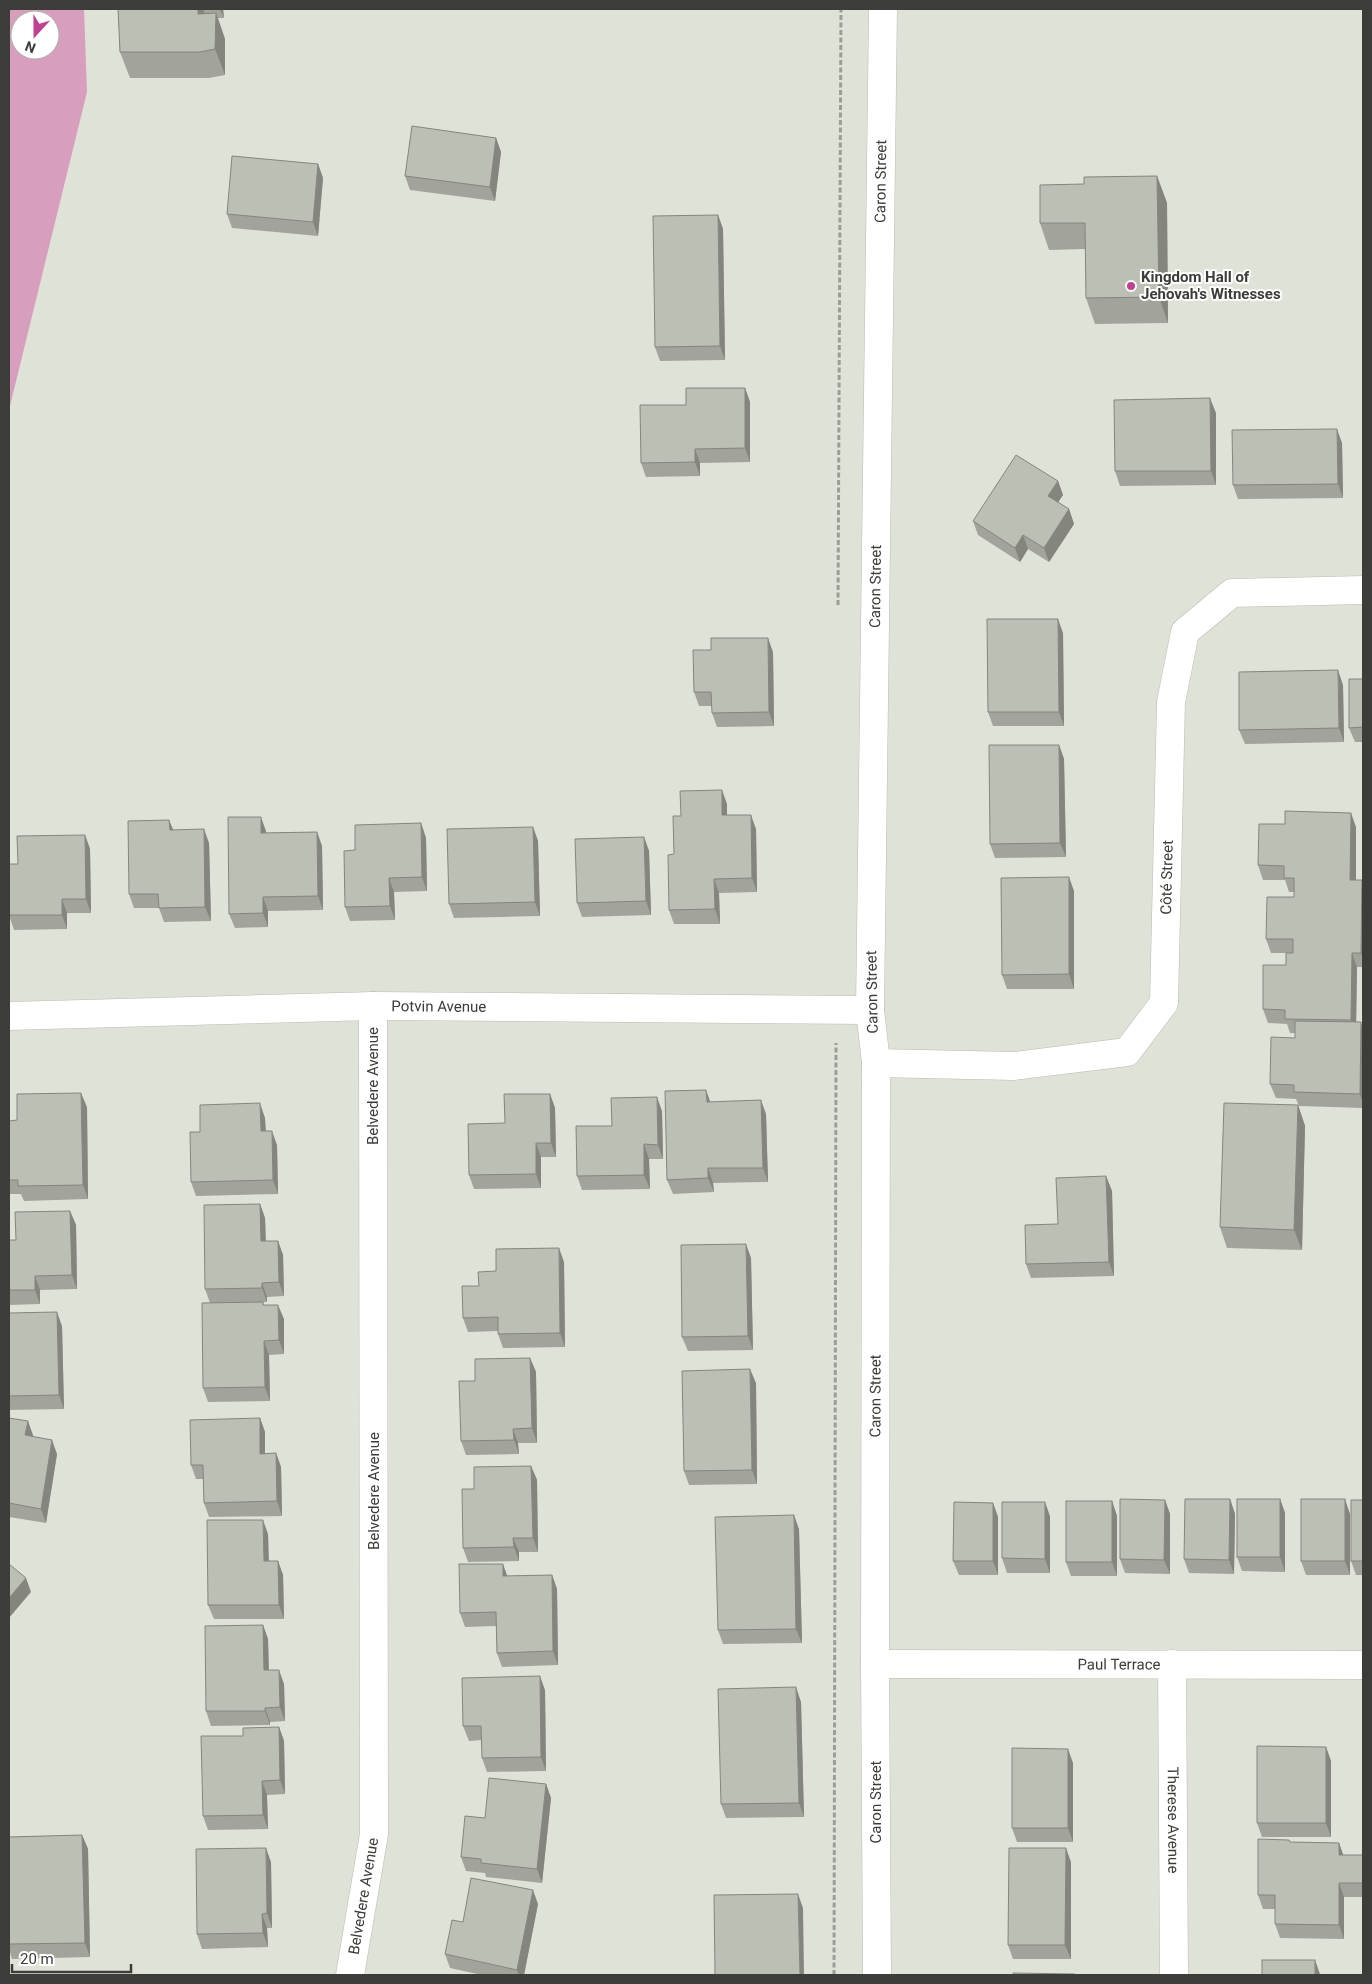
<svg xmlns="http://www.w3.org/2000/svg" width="1372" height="1984" font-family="Roboto,sans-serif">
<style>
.green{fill:#d79fbd;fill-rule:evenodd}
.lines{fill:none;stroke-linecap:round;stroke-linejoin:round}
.street-casing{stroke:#b8bbb0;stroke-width:29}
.secondary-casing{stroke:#b8bbb0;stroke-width:29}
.path{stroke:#9b9e95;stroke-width:3;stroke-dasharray:5 2.5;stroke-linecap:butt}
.street{stroke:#fff;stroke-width:28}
.secondary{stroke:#fff;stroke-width:28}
.wall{fill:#a2a49b}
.shaded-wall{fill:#84867e}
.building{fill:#bcbfb4;stroke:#84867e}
.poi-dot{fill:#c04392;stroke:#fff;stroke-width:2}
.labels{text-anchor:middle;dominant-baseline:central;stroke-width:4;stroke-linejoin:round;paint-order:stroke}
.street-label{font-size:15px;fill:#3c3d38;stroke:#fff}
.poi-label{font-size:15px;font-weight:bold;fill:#3c3d38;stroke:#fff;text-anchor:start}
</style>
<rect width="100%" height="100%" fill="#dfe3d7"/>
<path class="green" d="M9,9H84L87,92L9,410ZM20,20H50V50H20Z"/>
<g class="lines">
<defs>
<g id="street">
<path id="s1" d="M9,1016L373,1006L870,1010"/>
<path id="s2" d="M876,1063L1014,1066L1127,1052L1164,1003L1171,702L1185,632L1232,593L1363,590"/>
<path id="s3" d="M875,1664L1363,1665"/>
<path id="s4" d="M1172,1664L1174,1975"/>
<path id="s5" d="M350,1975L374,1834L373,1006"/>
</g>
<g id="secondary">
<path id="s6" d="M877,1975L875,1664L876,1063L870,1010L883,9"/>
</g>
</defs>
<use href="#street" class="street-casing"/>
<use href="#secondary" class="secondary-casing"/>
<g class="path">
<polyline points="838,605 841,9"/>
<polyline points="834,1975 836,1043"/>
</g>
<use href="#street" class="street"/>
<use href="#secondary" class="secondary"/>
</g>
<g class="wall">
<polygon points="118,9 223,9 224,18 218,18 225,39 225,75 209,78 130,78 120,52"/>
<polygon points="496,138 501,152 495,201 410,190 405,176"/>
<polygon points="318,164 323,178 318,236 232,228 227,214"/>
<polygon points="1157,176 1167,203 1168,323 1095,324 1086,298 1085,249 1049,250 1040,223 1084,184"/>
<polygon points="718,215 723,229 725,360 660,361 655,347"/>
<polygon points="745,388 750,402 750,462 700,463 700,476 646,477 641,463 686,405"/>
<polygon points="1216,413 1216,485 1120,486 1115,471"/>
<polygon points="1342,443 1343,498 1238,499 1233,485"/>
<polygon points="1058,481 1063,495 1058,502 1069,509 1074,524 1049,562 1028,549 1020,562 978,535 973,521"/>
<polygon points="1063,633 1064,726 993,726 988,712"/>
<polygon points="773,652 774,726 717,727 712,713 712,706 699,706 694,692"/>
<polygon points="1363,669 1363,742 1355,742 1349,728 1363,679"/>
<polygon points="1343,685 1344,742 1245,744 1239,730"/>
<polygon points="1059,745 1064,759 1066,857 995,858 990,844"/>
<polygon points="727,804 727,815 756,829 757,892 719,893 720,924 674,924 669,910 674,854 681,816"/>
<polygon points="169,820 173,830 209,843 211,921 164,922 159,908 134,908 129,894"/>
<polygon points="421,823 426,838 427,891 394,892 395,920 350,921 345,907 355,850"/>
<polygon points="533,827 538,841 540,916 454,918 449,904"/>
<polygon points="1356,827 1356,880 1362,880 1363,884 1363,967 1357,967 1356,1022 1363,1029 1363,1108 1299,1106 1296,1099 1276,1098 1270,1084 1295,1038 1295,1033 1290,1033 1287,1024 1268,1023 1263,1009 1286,965 1286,953 1271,953 1266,939 1294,897 1294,892 1289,892 1285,880 1263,880 1258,865"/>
<polygon points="266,831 266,833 317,832 322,846 323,910 268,911 268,927 235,928 229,914"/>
<polygon points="85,835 90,849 91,913 67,913 67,929 14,930 9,915 18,864"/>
<polygon points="644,837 649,851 651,915 582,917 577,903"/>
<polygon points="1074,891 1074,989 1007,989 1002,975"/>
<polygon points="706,1090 710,1102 766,1114 768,1182 713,1183 714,1192 673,1194 667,1180"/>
<polygon points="550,1094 555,1108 556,1157 541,1157 541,1188 474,1189 469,1175 505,1123"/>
<polygon points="1298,1105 1305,1126 1302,1250 1227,1248 1220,1227"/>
<polygon points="87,1107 88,1199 24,1201 21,1194 9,1194 9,1121 17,1120"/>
<polygon points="662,1111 663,1159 649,1159 650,1189 582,1190 577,1176 612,1126"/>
<polygon points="265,1118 266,1131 277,1145 278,1194 196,1196 191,1182 200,1132"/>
<polygon points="1106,1176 1112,1191 1114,1276 1031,1278 1026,1264"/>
<polygon points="260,1204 265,1218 266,1241 278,1241 283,1255 284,1296 267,1297 267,1302 227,1303 263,1302 264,1305 284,1319 284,1354 269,1355 270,1401 208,1402 203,1388 210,1303 205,1289"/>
<polygon points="70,1211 76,1225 77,1289 40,1290 40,1304 9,1305 9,1240 16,1240"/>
<polygon points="751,1258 753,1350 688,1351 682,1337"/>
<polygon points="564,1262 565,1347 503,1348 498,1334 498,1331 468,1332 463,1318 479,1286 496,1271"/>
<polygon points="9,1313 62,1326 64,1409 9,1410"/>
<polygon points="530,1358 536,1372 537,1443 518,1443 519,1454 466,1455 461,1441 475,1381"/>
<polygon points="756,1383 757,1484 689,1485 684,1471"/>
<polygon points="9,1418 57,1454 46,1523 9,1517"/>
<polygon points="260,1418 265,1432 265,1454 276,1453 281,1467 282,1516 209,1517 204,1503 203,1479 196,1479 191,1465"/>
<polygon points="531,1466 537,1480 538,1552 519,1552 519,1561 468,1562 463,1548 474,1489"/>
<polygon points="1230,1499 1235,1514 1234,1574 1189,1573 1184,1559"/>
<polygon points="1280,1499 1285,1513 1285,1572 1242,1571 1237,1557"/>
<polygon points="1165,1500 1170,1514 1170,1574 1125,1573 1120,1559"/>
<polygon points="1363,1500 1363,1575 1356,1575 1351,1561"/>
<polygon points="1112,1501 1117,1516 1117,1576 1071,1576 1066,1562"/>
<polygon points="993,1503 998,1517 998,1575 959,1575 953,1561"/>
<polygon points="1350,1514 1350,1575 1306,1575 1301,1561"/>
<polygon points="1050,1516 1050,1573 1007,1573 1002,1558"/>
<polygon points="799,1529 802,1643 723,1644 718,1630"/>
<polygon points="268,1534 269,1561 278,1561 283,1575 284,1619 214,1619 208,1605"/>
<polygon points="552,1575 557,1589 558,1665 502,1667 497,1653 496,1626 465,1627 460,1613 507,1576"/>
<polygon points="263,1625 268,1639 269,1670 284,1684 285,1721 270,1722 270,1725 211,1726 206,1711"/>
<polygon points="545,1690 546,1771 487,1772 482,1758 482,1740 469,1741 463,1726"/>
<polygon points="801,1702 804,1817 726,1818 721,1804"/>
<polygon points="279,1727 284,1741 285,1794 267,1795 268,1829 208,1830 203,1816 243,1736"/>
<polygon points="1326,1747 1331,1761 1331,1837 1262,1837 1257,1823"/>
<polygon points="1073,1763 1073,1842 1017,1842 1012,1828"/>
<polygon points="546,1784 551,1798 542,1883 486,1877 485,1873 466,1871 461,1857 485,1818"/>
<polygon points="82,1835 88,1849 90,1957 12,1959 9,1949 9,1837"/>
<polygon points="1289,1840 1290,1842 1339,1843 1343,1855 1363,1855 1363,1897 1344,1897 1344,1939 1280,1938 1275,1924 1275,1909 1263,1909 1258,1895"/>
<polygon points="271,1862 272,1928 267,1928 268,1947 202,1949 197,1934"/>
<polygon points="1071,1862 1071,1959 1013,1959 1008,1945"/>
<polygon points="538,1904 524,1975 482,1975 450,1968 445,1954 463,1922"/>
</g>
<g class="shaded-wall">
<polygon points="198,9 203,9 207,19 198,14"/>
<polygon points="220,9 223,9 224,18"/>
<polygon points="216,13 225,39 225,75 215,49"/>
<polygon points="496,138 501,152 495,201 490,187"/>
<polygon points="318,164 323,178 318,236 313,222"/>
<polygon points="1157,176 1167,203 1168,323 1159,297"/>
<polygon points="718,215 723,229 725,360 720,346"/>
<polygon points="745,388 750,402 750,462 745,448"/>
<polygon points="1210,398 1216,413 1216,485 1211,471"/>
<polygon points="1337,429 1342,443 1343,498 1338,484"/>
<polygon points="695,449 700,463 700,476 695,462"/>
<polygon points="1058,481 1063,495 1053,510 1048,496"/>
<polygon points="1069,509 1074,524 1049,562 1044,548"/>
<polygon points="1023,535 1028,549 1020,562 1015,548"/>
<polygon points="1058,619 1063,633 1064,726 1059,712"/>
<polygon points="768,638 773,652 774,726 769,712"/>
<polygon points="1338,670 1343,685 1344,742 1339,728"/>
<polygon points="1059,745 1064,759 1066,857 1060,843"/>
<polygon points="722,790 727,804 727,829 722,815"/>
<polygon points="1351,813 1356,827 1356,894 1350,880"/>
<polygon points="751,815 756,829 757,892 752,878"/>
<polygon points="261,817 266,831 266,847 261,833"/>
<polygon points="169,820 175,834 170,830"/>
<polygon points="421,823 426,838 427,891 422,877"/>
<polygon points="533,827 538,841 540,916 535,902"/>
<polygon points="204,829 209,843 211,921 205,907"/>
<polygon points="317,832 322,846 323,910 318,896"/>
<polygon points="85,835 90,849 91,913 86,899"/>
<polygon points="644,837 649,851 651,915 646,901"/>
<polygon points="1069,877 1074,891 1074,989 1069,974"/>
<polygon points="389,878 394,892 395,920 390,906"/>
<polygon points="714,879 719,893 720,924 715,909"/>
<polygon points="1362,880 1363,884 1363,961 1361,953"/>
<polygon points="263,897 268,911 268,927 263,913"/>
<polygon points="62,899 67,913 67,929 62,915"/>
<polygon points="1352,953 1357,967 1356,1034 1351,1020"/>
<polygon points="1361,1022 1363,1029 1363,1104 1360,1094"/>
<polygon points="706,1090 711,1104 707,1102"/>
<polygon points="81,1093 87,1107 88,1199 83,1185"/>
<polygon points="550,1094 555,1108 556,1157 551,1143"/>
<polygon points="657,1097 662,1111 663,1159 658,1145"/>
<polygon points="761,1100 766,1114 768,1182 763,1168"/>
<polygon points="260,1103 265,1118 266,1145 261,1131"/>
<polygon points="1298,1105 1305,1126 1302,1250 1294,1230"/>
<polygon points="272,1131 277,1145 278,1194 273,1180"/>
<polygon points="536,1143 541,1157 541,1188 536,1174"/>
<polygon points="644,1144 649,1159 650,1189 644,1175"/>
<polygon points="708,1168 713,1183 714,1192 708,1178"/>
<polygon points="1106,1176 1112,1191 1114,1276 1109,1262"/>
<polygon points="260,1204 265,1218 266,1256 261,1241"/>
<polygon points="70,1211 76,1225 77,1289 72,1275"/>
<polygon points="278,1241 283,1255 284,1296 279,1282"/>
<polygon points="746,1244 751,1258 753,1350 748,1336"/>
<polygon points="559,1248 564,1262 565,1347 560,1333"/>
<polygon points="35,1276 40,1290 40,1304 35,1290"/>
<polygon points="262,1283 267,1297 267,1302 262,1288"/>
<polygon points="278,1305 284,1319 284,1354 279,1340"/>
<polygon points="57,1312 62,1326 64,1409 59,1395"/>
<polygon points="264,1341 269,1355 270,1401 265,1387"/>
<polygon points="530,1358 536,1372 537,1443 532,1428"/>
<polygon points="750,1369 756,1383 757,1484 752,1470"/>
<polygon points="260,1418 265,1432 265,1468 260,1454"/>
<polygon points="28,1421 33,1435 30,1449 25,1435"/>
<polygon points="513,1429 518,1443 519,1454 514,1440"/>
<polygon points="52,1440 57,1454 46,1523 41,1509"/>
<polygon points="276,1453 281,1467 282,1516 277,1501"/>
<polygon points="531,1466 537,1480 538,1552 533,1538"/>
<polygon points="1230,1499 1235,1514 1234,1574 1229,1560"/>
<polygon points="1280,1499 1285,1513 1285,1572 1280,1557"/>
<polygon points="1345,1499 1350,1514 1350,1575 1345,1561"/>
<polygon points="1165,1500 1170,1514 1170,1574 1164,1560"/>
<polygon points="1112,1501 1117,1516 1117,1576 1112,1562"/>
<polygon points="1045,1502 1050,1516 1050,1573 1045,1559"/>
<polygon points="993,1503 998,1517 998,1575 993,1561"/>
<polygon points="794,1515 799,1529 802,1643 796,1629"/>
<polygon points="263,1520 268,1534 269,1575 264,1561"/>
<polygon points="513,1538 519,1552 519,1561 514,1547"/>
<polygon points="278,1561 283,1575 284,1619 279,1605"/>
<polygon points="503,1564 508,1578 503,1576"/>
<polygon points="552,1575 557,1589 558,1665 553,1651"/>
<polygon points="26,1578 31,1592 9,1618 9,1598"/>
<polygon points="263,1625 268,1639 269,1684 264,1670"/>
<polygon points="279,1670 284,1684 285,1721 280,1707"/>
<polygon points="540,1676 545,1690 546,1771 541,1757"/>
<polygon points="796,1687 801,1702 804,1817 799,1803"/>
<polygon points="265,1708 270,1722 270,1725 265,1711"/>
<polygon points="279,1727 284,1741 285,1794 280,1780"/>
<polygon points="1326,1747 1331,1761 1331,1837 1326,1823"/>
<polygon points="1068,1749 1073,1763 1073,1842 1068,1828"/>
<polygon points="262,1781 267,1795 268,1829 263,1815"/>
<polygon points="546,1784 551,1798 542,1883 537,1869"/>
<polygon points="82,1835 88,1849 90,1957 85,1943"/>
<polygon points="1339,1843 1344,1857 1339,1855"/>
<polygon points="266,1848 271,1862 272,1928 267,1913"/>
<polygon points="1066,1848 1071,1862 1071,1959 1065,1945"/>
<polygon points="1339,1883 1344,1897 1344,1939 1339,1925"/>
<polygon points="533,1890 538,1904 524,1975 519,1975 517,1970"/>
<polygon points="798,1894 803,1908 804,1975 800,1975"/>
<polygon points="262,1914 267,1928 268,1947 263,1933"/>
<polygon points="1315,1960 1320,1974 1320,1975 1315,1975"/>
</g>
<g class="building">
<polygon points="118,9 198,9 198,14 216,13 215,49 200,52 120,52"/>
<polygon points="412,126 496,138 490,187 405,176"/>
<polygon points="232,156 318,164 313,222 227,214"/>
<polygon points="1157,176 1159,297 1086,298 1085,223 1040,223 1040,185 1084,184 1084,177"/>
<polygon points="718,215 720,346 655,347 653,216"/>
<polygon points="686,388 745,388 745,448 695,449 695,462 641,463 640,405 686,405"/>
<polygon points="1210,398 1211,471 1115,471 1114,400"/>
<polygon points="1337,429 1338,484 1233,485 1232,430"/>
<polygon points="1016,455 1058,481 1048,496 1069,509 1044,548 1023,535 1015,548 973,521"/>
<polygon points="987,619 1058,619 1059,712 988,712"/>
<polygon points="711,638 768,638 769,712 712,713 711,692 694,692 693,650 711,650"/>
<polygon points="1363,669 1363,727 1349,728 1349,679 1363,679"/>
<polygon points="1338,670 1339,728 1239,730 1239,672"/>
<polygon points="989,745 1059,745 1060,843 990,844"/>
<polygon points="722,790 722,815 751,815 752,878 714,879 715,909 669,910 668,855 674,854 673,816 681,816 680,791"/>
<polygon points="1285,811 1351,813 1350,880 1362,880 1361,953 1352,953 1351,1020 1285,1019 1285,1010 1263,1009 1263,965 1286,965 1286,953 1293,953 1293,939 1266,939 1267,897 1294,897 1294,878 1284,878 1284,866 1258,865 1259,824 1285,824"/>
<polygon points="228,817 261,817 261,833 317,832 318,896 263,897 263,913 229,914"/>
<polygon points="169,820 170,830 204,829 205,907 159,908 158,894 129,894 128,821"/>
<polygon points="421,823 422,877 389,878 390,906 345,907 344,851 355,850 355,825"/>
<polygon points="533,827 535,902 449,904 447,829"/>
<polygon points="85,835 86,899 62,899 62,915 9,915 9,864 18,864 17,836"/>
<polygon points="644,837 646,901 577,903 575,839"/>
<polygon points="1069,877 1069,974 1002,975 1001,878"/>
<polygon points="1295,1021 1361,1022 1360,1094 1294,1092 1294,1085 1270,1084 1271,1037 1295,1038"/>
<polygon points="706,1090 707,1102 761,1100 763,1168 708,1168 708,1178 667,1180 665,1091"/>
<polygon points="81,1093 83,1185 18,1186 18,1180 9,1180 9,1121 17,1120 17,1094"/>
<polygon points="504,1094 550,1094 551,1143 536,1143 536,1174 469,1175 468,1124 505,1123"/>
<polygon points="657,1097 658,1145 644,1144 644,1175 577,1176 576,1126 612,1126 611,1098"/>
<polygon points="260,1103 261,1131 272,1131 273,1180 191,1182 190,1132 200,1132 200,1105"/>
<polygon points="1224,1103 1298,1105 1294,1230 1220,1227"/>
<polygon points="1106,1176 1109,1262 1026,1264 1025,1225 1058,1224 1056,1178"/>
<polygon points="260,1204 261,1241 278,1241 279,1282 262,1283 262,1288 205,1289 204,1205"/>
<polygon points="70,1211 72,1275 35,1276 35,1290 9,1290 9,1240 16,1240 15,1212"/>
<polygon points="746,1244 748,1336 682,1337 681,1245"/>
<polygon points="559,1248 560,1333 498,1334 498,1317 463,1318 462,1286 479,1286 478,1272 496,1271 496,1249"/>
<polygon points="263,1302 263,1305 278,1305 279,1340 264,1341 265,1387 203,1388 202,1303"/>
<polygon points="57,1312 59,1395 9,1396 9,1313"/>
<polygon points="530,1358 532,1428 513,1429 514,1440 461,1441 459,1381 475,1381 475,1359"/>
<polygon points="750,1369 752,1470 684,1471 682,1371"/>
<polygon points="9,1418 28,1421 25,1435 52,1440 41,1509 9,1503"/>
<polygon points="260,1418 260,1454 276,1453 277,1501 204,1503 203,1465 191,1465 190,1420"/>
<polygon points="531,1466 533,1538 513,1538 514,1547 463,1548 462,1489 474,1489 474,1467"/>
<polygon points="1120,1499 1165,1500 1164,1560 1120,1559"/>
<polygon points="1185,1499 1230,1499 1229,1560 1184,1559"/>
<rect x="1237" y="1499" width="43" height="58"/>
<rect x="1301" y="1499" width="44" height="62"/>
<rect x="1351" y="1500" width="12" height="61"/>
<rect x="1066" y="1501" width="46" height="61"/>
<polygon points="954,1502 993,1503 993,1561 953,1561"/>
<polygon points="1002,1502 1045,1502 1045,1559 1002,1558"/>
<polygon points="794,1515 796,1629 718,1630 715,1517"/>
<polygon points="207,1520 263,1520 264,1561 278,1561 279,1605 208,1605"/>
<polygon points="9,1564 26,1578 9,1598"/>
<polygon points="459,1564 503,1564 503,1576 552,1575 553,1651 497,1653 496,1612 460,1613"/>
<polygon points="263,1625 264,1670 279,1670 280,1707 265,1708 265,1711 206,1711 205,1626"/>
<polygon points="540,1676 541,1757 482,1758 481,1726 463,1726 462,1678"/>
<polygon points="796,1687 799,1803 721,1804 718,1689"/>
<polygon points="279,1727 280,1780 262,1781 263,1815 203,1816 201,1736 243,1736 243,1728"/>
<polygon points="1257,1746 1326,1747 1326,1823 1257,1823"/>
<polygon points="1012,1748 1068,1749 1068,1828 1012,1828"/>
<polygon points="489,1778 546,1784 537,1869 481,1863 481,1859 461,1857 465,1816 485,1818"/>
<polygon points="82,1835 85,1943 9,1944 9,1837"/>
<polygon points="1258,1839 1289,1840 1290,1842 1339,1843 1339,1855 1363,1855 1363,1883 1339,1883 1339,1925 1275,1924 1275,1895 1258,1895"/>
<polygon points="266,1848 267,1913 262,1914 263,1933 197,1934 196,1849"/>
<polygon points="1009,1848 1066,1848 1065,1945 1008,1945"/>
<polygon points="471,1878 533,1890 517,1970 445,1954 452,1920 463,1922"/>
<polygon points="798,1894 800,1975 715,1975 714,1895"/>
<rect x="1262" y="1960" width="53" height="15"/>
<polygon points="1013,1973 1075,1974 1075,1975 1013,1975"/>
</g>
<circle class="poi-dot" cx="1131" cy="286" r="5"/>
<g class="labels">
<g class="street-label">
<text stroke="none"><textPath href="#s6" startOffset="1794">Caron Street</textPath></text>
<text stroke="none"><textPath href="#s6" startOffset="1389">Caron Street</textPath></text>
<text stroke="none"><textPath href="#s2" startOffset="439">Côté Street</textPath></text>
<text transform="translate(872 992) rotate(-91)">Caron Street</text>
<text stroke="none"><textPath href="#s1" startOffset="430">Potvin Avenue</textPath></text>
<text transform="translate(373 1086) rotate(-90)">Belvedere Avenue</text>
<text stroke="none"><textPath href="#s6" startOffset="579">Caron Street</textPath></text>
<text transform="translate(374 1491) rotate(-90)">Belvedere Avenue</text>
<text stroke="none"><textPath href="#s3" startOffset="244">Paul Terrace</textPath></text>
<text transform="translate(876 1802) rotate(-90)">Caron Street</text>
<text stroke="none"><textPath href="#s4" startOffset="156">Therese Avenue</textPath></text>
<text stroke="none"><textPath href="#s5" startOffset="80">Belvedere Avenue</textPath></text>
</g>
<g class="poi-label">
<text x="1141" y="277">Kingdom Hall of<tspan x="1141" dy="17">Jehovah's Witnesses</tspan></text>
</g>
</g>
<rect width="1372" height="1984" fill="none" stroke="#3c3d38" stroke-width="20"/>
<g transform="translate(35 35) rotate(201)"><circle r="24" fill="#ffffff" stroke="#b1b1af"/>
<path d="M0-4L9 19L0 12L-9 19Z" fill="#c04392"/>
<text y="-8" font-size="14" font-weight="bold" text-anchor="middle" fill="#3c3d38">N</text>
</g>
<path d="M12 1964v8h119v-8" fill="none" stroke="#3c3d38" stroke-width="2.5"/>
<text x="20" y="1964" font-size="15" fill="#3c3d38" stroke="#ffffff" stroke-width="4" paint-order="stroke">20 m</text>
</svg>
